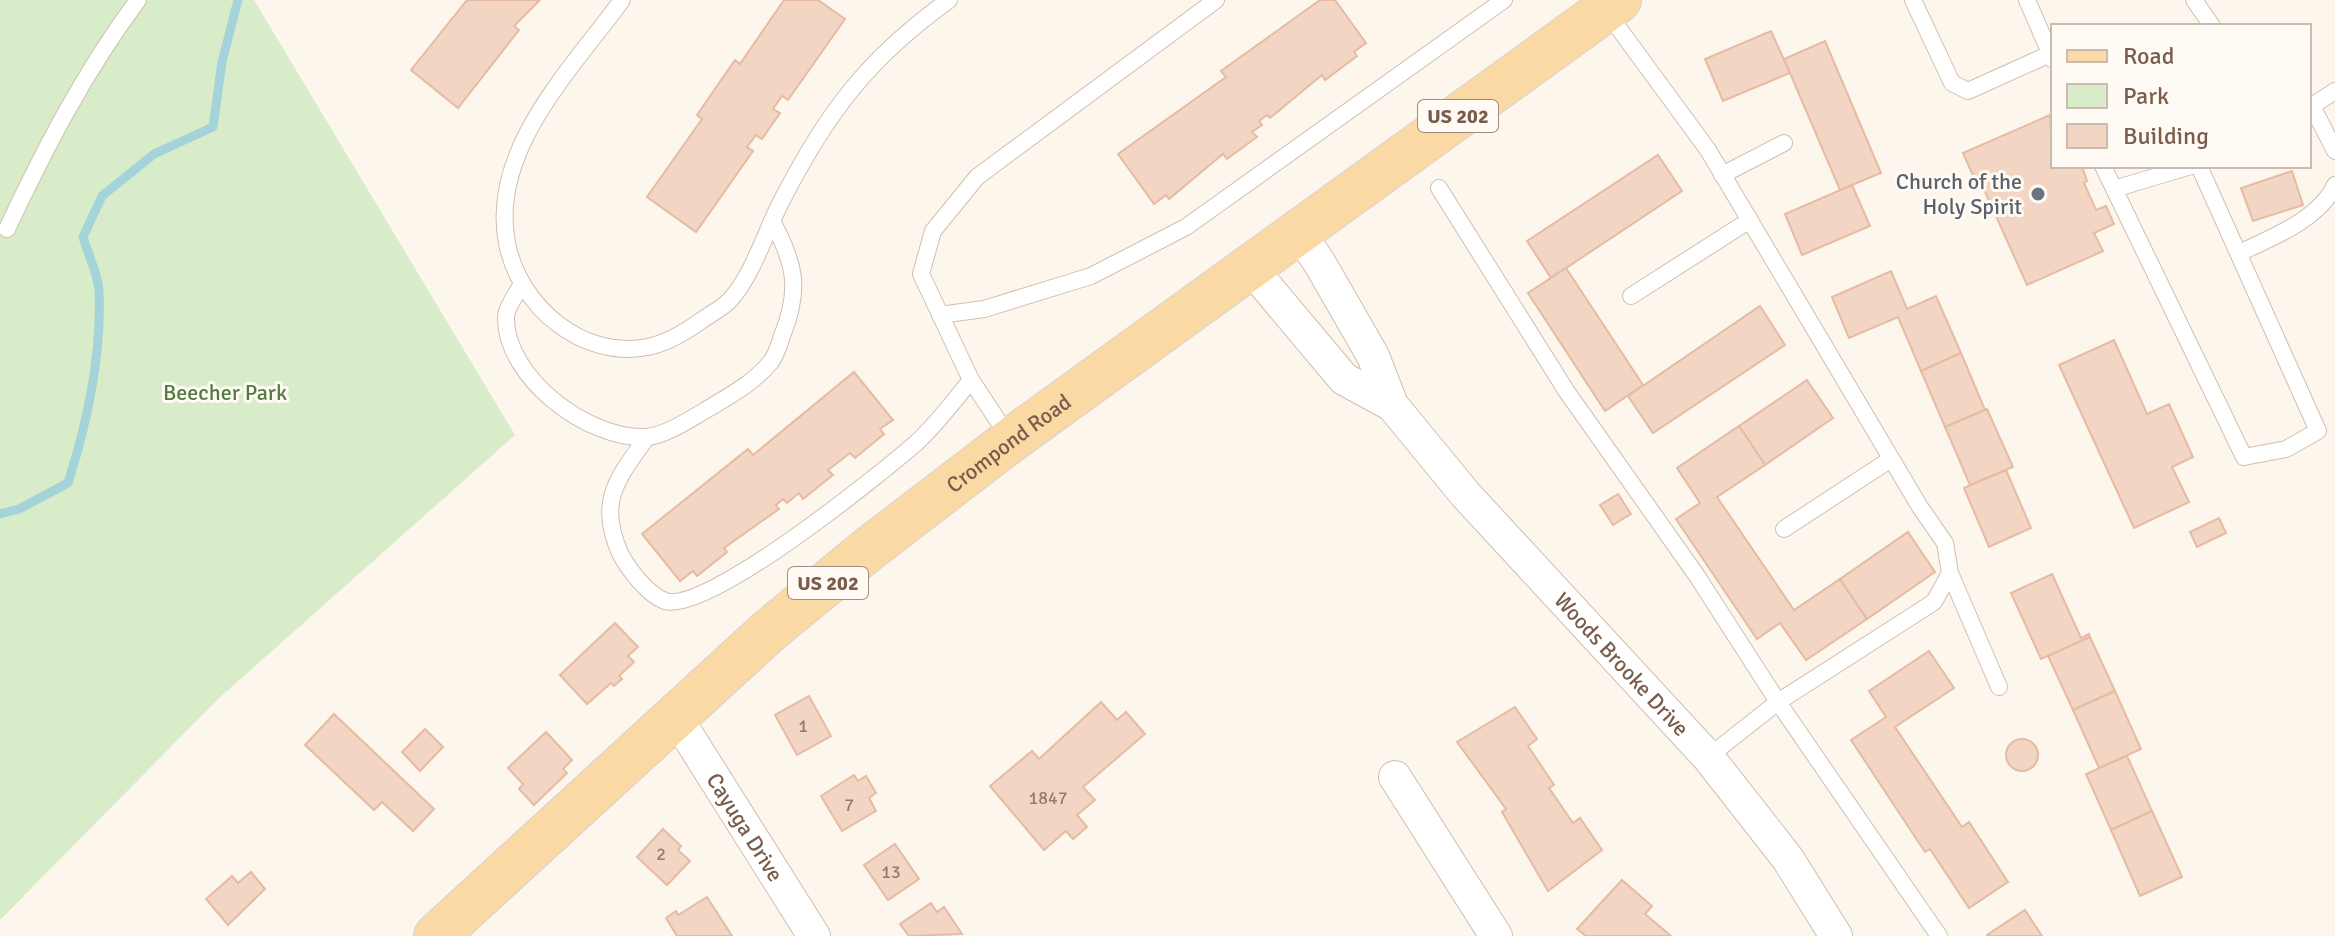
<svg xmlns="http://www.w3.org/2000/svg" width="2335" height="936" font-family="Signika,sans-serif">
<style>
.green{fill:#d8ecc9}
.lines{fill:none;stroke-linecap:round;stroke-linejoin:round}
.stream{stroke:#a5d3da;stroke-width:9}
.building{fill:#f3d5c3;stroke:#e6bba3;stroke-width:2}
.service-casing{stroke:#d1beb0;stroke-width:18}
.minor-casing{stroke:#d1beb0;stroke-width:34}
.primary-casing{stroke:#dad1cd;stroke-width:46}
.service{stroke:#fff;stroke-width:16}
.minor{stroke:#fff;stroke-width:32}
.primary{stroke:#fbd9a5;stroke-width:44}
.worship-dot{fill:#6b7280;stroke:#fffaf3;stroke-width:3}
.labels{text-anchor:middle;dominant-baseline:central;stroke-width:6;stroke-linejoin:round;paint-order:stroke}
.number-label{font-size:18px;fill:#987a6a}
.shield{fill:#fffaf3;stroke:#a28b7f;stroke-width:2}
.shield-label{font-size:20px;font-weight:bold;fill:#7a5c4d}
.worship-label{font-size:22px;fill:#5b616d;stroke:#fffaf3;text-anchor:end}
.park-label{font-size:22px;fill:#537a41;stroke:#fffaf3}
.street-label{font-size:22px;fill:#7a5c4d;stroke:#fffaf3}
</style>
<rect width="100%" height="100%" fill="#fdf6ec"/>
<polygon class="green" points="0,0 254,0 515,435 219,698 0,920"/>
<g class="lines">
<path class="stream" d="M0,514L19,509L68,483C87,423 102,356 99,291C98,274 88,254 83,237L102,196L154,154L213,127L222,62L238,0"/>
</g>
<g class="building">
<polygon points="467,0 540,0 514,26 519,30 458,108 411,70"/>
<polygon points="784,0 818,0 845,19 788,100 782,96 773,109 780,113 762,139 756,135 747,147 753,151 696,232 647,197 702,119 697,115 735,60 740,64"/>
<polygon points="1320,0 1335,0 1366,43 1354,52 1357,56 1325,80 1322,75 1270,118 1267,115 1259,121 1262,125 1252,132 1257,137 1227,159 1223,154 1169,199 1166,195 1154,204 1118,154 1226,77 1221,71"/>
<polygon points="1771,31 1790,73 1723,101 1705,59"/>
<polygon points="1825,41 1881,173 1840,190 1784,59"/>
<polygon points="2050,115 2053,166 2082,166 2087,181 2084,183 2096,210 2106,206 2114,224 2094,233 2103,251 2027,285 1978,176 1974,178 1963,153"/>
<polygon points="1658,155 1682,191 1551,278 1527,241"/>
<polygon points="2292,171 2303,205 2253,221 2241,188"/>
<polygon points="1852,185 1870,226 1802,255 1785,214"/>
<polygon points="1566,268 1643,385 1605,411 1528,293"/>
<polygon points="1891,271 1907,309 1936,296 1961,353 1921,371 1898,317 1849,338 1832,297"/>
<polygon points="1760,306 1785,345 1653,433 1628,396"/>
<polygon points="2114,340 2147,414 2169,404 2193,457 2172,467 2189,502 2134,528 2059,365"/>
<polygon points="1961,353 1985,410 1945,427 1921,371"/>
<polygon points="854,372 893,420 880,429 884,434 855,458 850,453 828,470 833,475 803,499 799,493 787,503 783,499 776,505 779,509 724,548 727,552 697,576 693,571 680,581 642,534 748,449 753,455"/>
<polygon points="1807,380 1833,418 1765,465 1739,426"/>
<polygon points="1987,409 2013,467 1970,485 1945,427"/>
<polygon points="1739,426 1765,465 1717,497 1794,610 1840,579 1867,619 1806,660 1780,623 1757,639 1676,519 1700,503 1677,468"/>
<polygon points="2006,470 2031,528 1989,547 1964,488"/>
<polygon points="1618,494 1631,514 1613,525 1600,505"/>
<polygon points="2219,518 2226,533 2197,547 2190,532"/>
<polygon points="1908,532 1935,572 1867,619 1840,579"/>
<polygon points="2052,574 2081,638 2089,634 2090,637 2041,659 2011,593"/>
<polygon points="615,623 638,647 628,656 634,662 619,676 622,679 614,686 611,683 587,704 560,675"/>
<polygon points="2090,637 2115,691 2073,710 2048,656"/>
<polygon points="1929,651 1954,688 1895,727 1962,827 1969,822 2008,882 1969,908 1930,849 1925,852 1851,740 1886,717 1869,691"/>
<polygon points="2115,691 2141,749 2099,768 2073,710"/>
<polygon points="809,696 831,736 797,755 775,715"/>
<polygon points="1101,702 1117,720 1126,712 1145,734 1083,787 1095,800 1077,815 1087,827 1073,839 1066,831 1044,850 990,786 1032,751 1039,759"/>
<polygon points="1515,707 1537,739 1528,746 1554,785 1549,788 1573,823 1580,818 1602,850 1548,891 1502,812 1506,809 1457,742"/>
<polygon points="334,714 434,809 413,831 382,802 374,810 305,745"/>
<polygon points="425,729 443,747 420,771 402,752"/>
<polygon points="546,732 572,760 563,769 567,773 534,805 519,789 523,784 508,768"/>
<circle cx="2022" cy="755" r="16"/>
<polygon points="2127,756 2152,811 2111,830 2086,774"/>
<polygon points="854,775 858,781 866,776 876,793 869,798 876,811 842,831 821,796"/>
<polygon points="2152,811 2182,877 2140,896 2111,830"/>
<polygon points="663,829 681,846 678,850 690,861 667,885 637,857"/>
<polygon points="895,844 919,879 888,900 864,865"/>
<polygon points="251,872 265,889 228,925 206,899 232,876 238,883"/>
<polygon points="1622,880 1652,906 1645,914 1671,936 1586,936 1577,929"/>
<polygon points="707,897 732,936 677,936 666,918 676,911 678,915"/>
<polygon points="931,903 937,912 944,907 962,934 909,936 900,924"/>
<polygon points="2025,910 2042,936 1988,936 1987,935"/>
</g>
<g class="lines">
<defs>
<g id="service">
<path d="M622,0C572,69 489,150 507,243C519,306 582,360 648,347C666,343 687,331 702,320C711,314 724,307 731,299C754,272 765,233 781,202C826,114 867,59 949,0"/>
<polyline points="1913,0 1952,83 1968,91 2050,54"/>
<polyline points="2027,0 2053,60"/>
<polyline points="2194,0 2212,26"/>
<polyline points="1606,11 1708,150 1920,507 1945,543 1950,573 1934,602 1778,702 1708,757"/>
<polyline points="2312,106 2335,151"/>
<polyline points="2309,108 2335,91"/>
<polyline points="2103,166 2244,457 2286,449 2318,431 2199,166"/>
<polyline points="1722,175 1784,143"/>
<polyline points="1439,188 1567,392 1697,576 1778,702 1939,936"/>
<polyline points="2114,189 2191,166"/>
<path d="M7,229C45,148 85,71 138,0"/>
<path d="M2239,253C2271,238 2320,219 2335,185"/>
<path d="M522,284C517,293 507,306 506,316C504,377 588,440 646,437C665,436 690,419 706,410C729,396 752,384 770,363C776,356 779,345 782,336C801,289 795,263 772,221"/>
<polyline points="1631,296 1750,220"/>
<polyline points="940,315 984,309 1091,276 1186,227 1504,0"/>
<path d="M647,437C617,479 597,502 620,553C628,569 648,595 665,601C706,615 879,475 915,444C936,425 953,402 971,380"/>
<polyline points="1010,439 971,380 921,274 933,231 977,177 1216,0"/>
<polyline points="1784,529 1891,459"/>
<polyline points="1950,573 1999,687"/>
</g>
<g id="minor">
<path id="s1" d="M1298,232L1319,262L1373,356L1392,405L1466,495L1708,757L1788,859L1836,936"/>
<polyline points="1250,267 1344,379 1392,405"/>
<path id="s2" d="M676,717L814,936"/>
<polyline points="1395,777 1496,936"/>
</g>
<g id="primary">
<path id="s3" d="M436,936L770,630L870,548L1011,440L1619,0"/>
</g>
</defs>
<use href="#service" class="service-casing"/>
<use href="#minor" class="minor-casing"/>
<use href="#primary" class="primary-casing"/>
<use href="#service" class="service"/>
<use href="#minor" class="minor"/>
<use href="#primary" class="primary"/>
</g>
<circle class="worship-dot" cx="2038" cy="194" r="8"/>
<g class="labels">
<g class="number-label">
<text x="803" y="726">1</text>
<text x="1048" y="798">1847</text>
<text x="849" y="805">7</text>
<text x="661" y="854">2</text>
<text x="891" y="872">13</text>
</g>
<g class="shield">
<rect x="1418" y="100" width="80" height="32" rx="6"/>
<rect x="788" y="567" width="80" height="32" rx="6"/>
</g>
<g class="shield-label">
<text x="1458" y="116">US 202</text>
<text x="828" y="583">US 202</text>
</g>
<g class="worship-label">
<text x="2022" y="181">Church of the<tspan x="2022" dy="25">Holy Spirit</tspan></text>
</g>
<g class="park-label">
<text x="225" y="392">Beecher Park</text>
</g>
<g class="street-label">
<text stroke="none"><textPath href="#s3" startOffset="756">Crompond Road</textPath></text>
<text stroke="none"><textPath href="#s1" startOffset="544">Woods Brooke Drive</textPath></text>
<text stroke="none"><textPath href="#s2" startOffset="130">Cayuga Drive</textPath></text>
</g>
</g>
<rect x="2051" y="24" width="260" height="144" fill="#fffaf3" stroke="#cabbb1" stroke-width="2"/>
<rect x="2067" y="50" width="40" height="12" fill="#fbd9a5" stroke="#cabbb1" stroke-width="2"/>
<text x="2123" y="64" font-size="24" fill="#7a5c4d">Road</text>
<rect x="2067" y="84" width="40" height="24" fill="#d8ecc9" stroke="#cabbb1" stroke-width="2"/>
<text x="2123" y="104" font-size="24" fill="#7a5c4d">Park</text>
<rect x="2067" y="124" width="40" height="24" fill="#f3d5c3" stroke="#cabbb1" stroke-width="2"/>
<text x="2123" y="144" font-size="24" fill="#7a5c4d">Building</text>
</svg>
